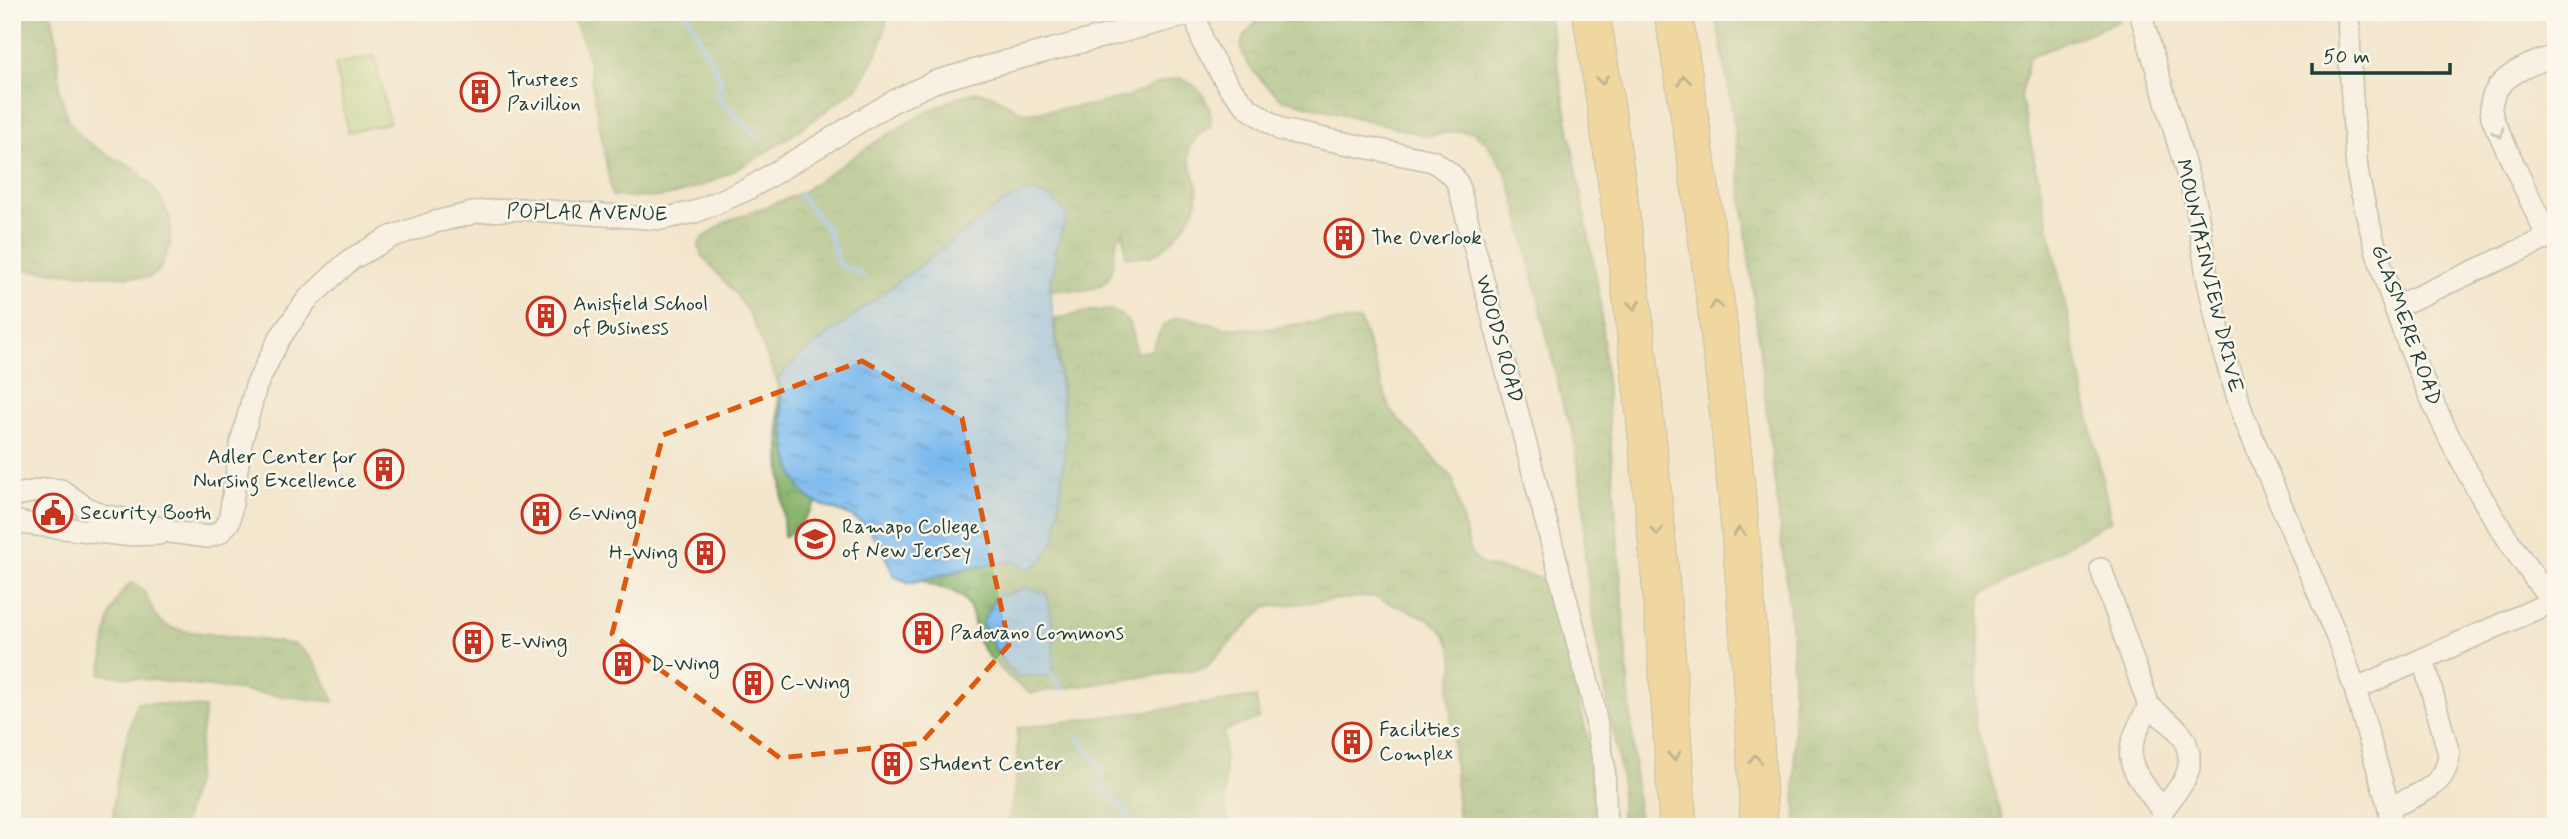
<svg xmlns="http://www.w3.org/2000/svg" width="2568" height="839" font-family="Mynerve,sans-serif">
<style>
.grass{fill:#acd27c;stroke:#668858;stroke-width:2}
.forest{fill:url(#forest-crowns);stroke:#547850;stroke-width:2}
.water{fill:url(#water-ripples);stroke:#4c7b91;stroke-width:2}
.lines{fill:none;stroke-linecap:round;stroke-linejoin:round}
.stream{stroke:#7ab9ee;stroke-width:5}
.minor-casing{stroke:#899280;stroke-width:24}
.motorway-casing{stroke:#899280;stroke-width:39}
.minor{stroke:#fff;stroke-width:21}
.motorway{stroke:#edc569;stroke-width:37}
.oneway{stroke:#7c7a4c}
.oneway2{stroke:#8f9e9a}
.marked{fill:none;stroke:#de580e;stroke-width:5;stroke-dasharray:14 9;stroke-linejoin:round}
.labels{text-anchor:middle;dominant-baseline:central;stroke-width:5;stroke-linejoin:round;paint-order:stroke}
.poi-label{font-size:21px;fill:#1f3d34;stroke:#fbf7ec;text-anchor:start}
.street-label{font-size:21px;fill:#1f3d34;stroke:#fbf7ec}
</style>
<defs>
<pattern id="forest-crowns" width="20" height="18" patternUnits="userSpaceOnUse" patternTransform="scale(1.75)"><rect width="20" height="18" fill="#89b46c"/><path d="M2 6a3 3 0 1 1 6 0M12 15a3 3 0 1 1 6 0" fill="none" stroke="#6f945a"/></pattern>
<pattern id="water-ripples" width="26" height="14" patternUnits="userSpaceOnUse" patternTransform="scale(1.75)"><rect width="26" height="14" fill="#7ab9ee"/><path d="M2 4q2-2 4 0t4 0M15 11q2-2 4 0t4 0" fill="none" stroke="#6398c2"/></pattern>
</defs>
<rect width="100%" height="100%" fill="#fbf7ec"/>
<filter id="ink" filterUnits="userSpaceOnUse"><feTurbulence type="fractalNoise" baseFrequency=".0143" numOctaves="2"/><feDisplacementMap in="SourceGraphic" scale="14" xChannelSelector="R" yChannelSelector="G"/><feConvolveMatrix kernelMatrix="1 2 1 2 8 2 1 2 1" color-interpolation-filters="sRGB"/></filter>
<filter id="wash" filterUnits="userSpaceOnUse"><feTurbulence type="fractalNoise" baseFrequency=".00686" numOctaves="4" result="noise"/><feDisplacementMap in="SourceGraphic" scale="28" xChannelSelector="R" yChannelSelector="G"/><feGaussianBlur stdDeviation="1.57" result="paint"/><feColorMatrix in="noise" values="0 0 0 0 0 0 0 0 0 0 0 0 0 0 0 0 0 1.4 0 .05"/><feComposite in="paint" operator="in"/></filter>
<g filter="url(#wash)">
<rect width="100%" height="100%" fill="#f3e6cc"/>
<polygon class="grass" points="375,56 389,123 348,132 335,64"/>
<g class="forest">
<polygon points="12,12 51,12 57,41 60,92 68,120 81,137 104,153 137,170 158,194 170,218 170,244 159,271 148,278 12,269"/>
<path d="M566,12H887C887,37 871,67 858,87C805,126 726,188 660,197C645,199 627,197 612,196L586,49L577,27Z"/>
<path d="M1266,12H1548L1600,299L1639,827H1621V775L1595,633L1585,557L1584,508L1573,431L1563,406L1517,207L1505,170L1486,142L1473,132L1458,131L1429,136L1282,99C1270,89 1237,60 1242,42C1246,31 1258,20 1266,12Z"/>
<polygon points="1715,12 2116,12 2119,21 2029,57 2021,97 2111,520 1981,596 1975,723 2005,827 1796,827 1792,633 1731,100"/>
<path d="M1180,78C1201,86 1214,105 1210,127C1168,153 1203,170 1197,200C1194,216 1169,248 1153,255C1146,258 1135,257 1126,257L1123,232C1116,239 1114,248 1114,258C1112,298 1081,289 1050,290L1057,246L1067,216L1000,205L799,357L779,377C782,408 784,460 800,487C804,493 811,499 816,503L797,528L784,537L777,381L751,317L736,294L702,256L698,245L703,238L726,222L799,194L874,143L923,114L958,97L977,92L992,95L1024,113L1093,105L1129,96L1164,81Z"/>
<path d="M1112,310C1134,322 1133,330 1136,353L1152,350L1162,327L1175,318H1189L1225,328L1265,329L1307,323L1360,320L1391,411L1452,478L1471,554L1482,565L1549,580L1589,744L1595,827H1459L1449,691L1454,667L1452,648L1444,633L1429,619L1372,596L1265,607L1205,668L1031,693C1016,685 984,656 978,640C973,627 975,611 965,600C954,587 936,590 922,580L973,567L1013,561L1029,569L1066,438L1055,319L1090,311Z"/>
<path d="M131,583C149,586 147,607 158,619C165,627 175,629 185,631L294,644C314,656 326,680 334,702L101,674C106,646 106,601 131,583Z"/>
<polygon points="1256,697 1259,718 1224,731 1225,804 1229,827 1008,827 1017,771 1017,728"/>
<path d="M137,702L205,708L195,781L183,827H113C112,785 126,742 137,702Z"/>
</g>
<g class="water">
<path d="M1029,191L1054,199L1067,216L1057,246L1050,290L1066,438L1056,537L1042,561L1029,569L1013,561L973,567L910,583L894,576C886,557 878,536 860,522C842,507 814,510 800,488C784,461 782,408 779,377L799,357L1000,205Z"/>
<polygon points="1027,588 1047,594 1054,633 1053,672 1047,676 1016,676 999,657 982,623 995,598"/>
</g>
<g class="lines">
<g class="stream">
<polyline points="686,12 721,80 716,95 759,139"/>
<polyline points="799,194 829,231 838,264 863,275"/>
<polyline points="1051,674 1062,689"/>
<polyline points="1076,734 1102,770 1102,788 1125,811 1130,827"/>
</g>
</g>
</g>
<g filter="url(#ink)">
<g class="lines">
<defs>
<g id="minor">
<polyline points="2140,12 2196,204 2207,276 2223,350 2243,415 2339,642 2355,689 2389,808 2391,827"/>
<path d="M2348,12C2350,55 2351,97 2355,139C2356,153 2356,168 2359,181C2391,330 2461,487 2556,606"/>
<path d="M2548,238L2494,122C2478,84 2526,64 2556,56"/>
<polyline points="2395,307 2556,234"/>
<polyline points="12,496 46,489 61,490 85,507 102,515 141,522 171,532 207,537 219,533 229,522 241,443 256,386 279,339 307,300 350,260 391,237 435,222 477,212 519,209 662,219 695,212 748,189 892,102 934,82 1000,63 1195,13 1203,43 1229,87 1248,108 1281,130 1433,161 1452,175 1458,184 1592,698 1604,766 1606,827"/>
<polyline points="12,519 20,523 124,535 159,534"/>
<polyline points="2101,569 2149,706 2177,729 2185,740 2189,754 2189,768 2184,781 2162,811 2161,827"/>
<polyline points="2355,689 2552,602"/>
<path d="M2149,706C2118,763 2129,762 2162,811"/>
<path d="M2389,808C2416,794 2446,789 2449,754L2423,659"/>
</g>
<g id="motorway">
<path d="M1591,12C1636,284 1662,552 1678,827"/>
<path d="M1673,12C1718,281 1749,554 1759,827"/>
</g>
</defs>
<use href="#minor" class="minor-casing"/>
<use href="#motorway" class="motorway-casing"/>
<use href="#minor" class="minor"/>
<use href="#motorway" class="motorway"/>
</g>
<defs><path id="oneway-chevron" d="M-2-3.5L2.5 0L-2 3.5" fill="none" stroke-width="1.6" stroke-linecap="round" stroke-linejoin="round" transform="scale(1.75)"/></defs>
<g class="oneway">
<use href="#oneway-chevron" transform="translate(1602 80) rotate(81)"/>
<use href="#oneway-chevron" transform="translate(1684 80) rotate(-99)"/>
<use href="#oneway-chevron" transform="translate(1634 305) rotate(83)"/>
<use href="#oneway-chevron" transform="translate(1716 305) rotate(-97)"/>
<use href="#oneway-chevron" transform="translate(1657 531) rotate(85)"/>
<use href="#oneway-chevron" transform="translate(1739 532) rotate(-95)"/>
<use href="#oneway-chevron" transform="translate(1674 756) rotate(87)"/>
<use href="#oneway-chevron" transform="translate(1755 759) rotate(-93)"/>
</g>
<use class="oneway2" href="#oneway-chevron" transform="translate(2499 133) rotate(65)"/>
</g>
<path d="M0 0H2568V839H0ZM862,361L962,418L1009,645L921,743L780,758L612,634L663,435Z" fill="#f3e6cc" fill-opacity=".55" fill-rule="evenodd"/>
<path class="marked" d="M862,361L962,418L1009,645L921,743L780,758L612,634L663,435Z"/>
<defs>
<symbol id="building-ring" viewBox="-11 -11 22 22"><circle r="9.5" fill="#fbf7ec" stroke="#c8321e" stroke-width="1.5"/><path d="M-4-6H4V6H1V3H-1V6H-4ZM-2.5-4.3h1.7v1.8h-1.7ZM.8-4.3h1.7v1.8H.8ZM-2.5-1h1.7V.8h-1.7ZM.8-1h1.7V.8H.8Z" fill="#c8321e"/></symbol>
<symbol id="civic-ring" viewBox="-11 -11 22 22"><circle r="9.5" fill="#fbf7ec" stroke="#c8321e" stroke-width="1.5"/><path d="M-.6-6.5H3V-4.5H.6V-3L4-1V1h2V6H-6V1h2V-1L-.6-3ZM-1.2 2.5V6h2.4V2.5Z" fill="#c8321e"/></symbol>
<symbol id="university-ring" viewBox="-11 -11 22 22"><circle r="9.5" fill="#fbf7ec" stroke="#c8321e" stroke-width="1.5"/><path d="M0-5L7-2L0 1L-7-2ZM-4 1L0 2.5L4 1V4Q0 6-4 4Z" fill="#c8321e"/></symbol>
</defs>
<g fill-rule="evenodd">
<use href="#building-ring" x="458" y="70" width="44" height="44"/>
<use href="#building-ring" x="1322" y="216" width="44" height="44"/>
<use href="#building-ring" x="524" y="294" width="44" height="44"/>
<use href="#building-ring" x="362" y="447" width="44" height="44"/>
<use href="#civic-ring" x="31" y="491" width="44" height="44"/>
<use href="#building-ring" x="519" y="492" width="44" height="44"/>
<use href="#university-ring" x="793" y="517" width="44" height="44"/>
<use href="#building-ring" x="683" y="531" width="44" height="44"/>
<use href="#building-ring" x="901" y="611" width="44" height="44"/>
<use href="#building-ring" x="451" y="620" width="44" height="44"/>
<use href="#building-ring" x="601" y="642" width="44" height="44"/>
<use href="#building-ring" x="731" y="661" width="44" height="44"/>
<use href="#building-ring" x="1330" y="720" width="44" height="44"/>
<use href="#building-ring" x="870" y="742" width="44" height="44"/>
</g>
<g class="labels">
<g class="poi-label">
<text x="507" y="80">Trustees<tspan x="507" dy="24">Pavillion</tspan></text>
<text x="1371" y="238">The Overlook</text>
<text x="573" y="304">Anisfield School<tspan x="573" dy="24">of Business</tspan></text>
<text x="357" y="457" text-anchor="end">Adler Center for<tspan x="357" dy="24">Nursing Excellence</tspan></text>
<text x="80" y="513">Security Booth</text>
<text x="568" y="514">G-Wing</text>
<text x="842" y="527">Ramapo College<tspan x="842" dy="24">of New Jersey</tspan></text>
<text x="678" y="553" text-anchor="end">H-Wing</text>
<text x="950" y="633">Padovano Commons</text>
<text x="500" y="642">E-Wing</text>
<text x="650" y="664">D-Wing</text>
<text x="780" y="683">C-Wing</text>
<text x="1379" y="730">Facilities<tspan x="1379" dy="24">Complex</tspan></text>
<text x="919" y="764">Student Center</text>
</g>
<g class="street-label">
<text transform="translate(587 213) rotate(1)">POPLAR AVENUE</text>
<text transform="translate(2209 276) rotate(77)">MOUNTAINVIEW DRIVE</text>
<text transform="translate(2406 325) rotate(70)">GLASMERE ROAD</text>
<text transform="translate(1499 339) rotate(75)">WOODS ROAD</text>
</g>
</g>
<rect width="2568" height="839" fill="none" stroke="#fbf7ec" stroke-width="42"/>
<path d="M2312 63v10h138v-10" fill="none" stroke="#1f3d34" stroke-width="3.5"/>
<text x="2323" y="63" font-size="21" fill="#1f3d34" stroke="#fbf7ec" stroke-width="5" paint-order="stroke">50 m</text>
</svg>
